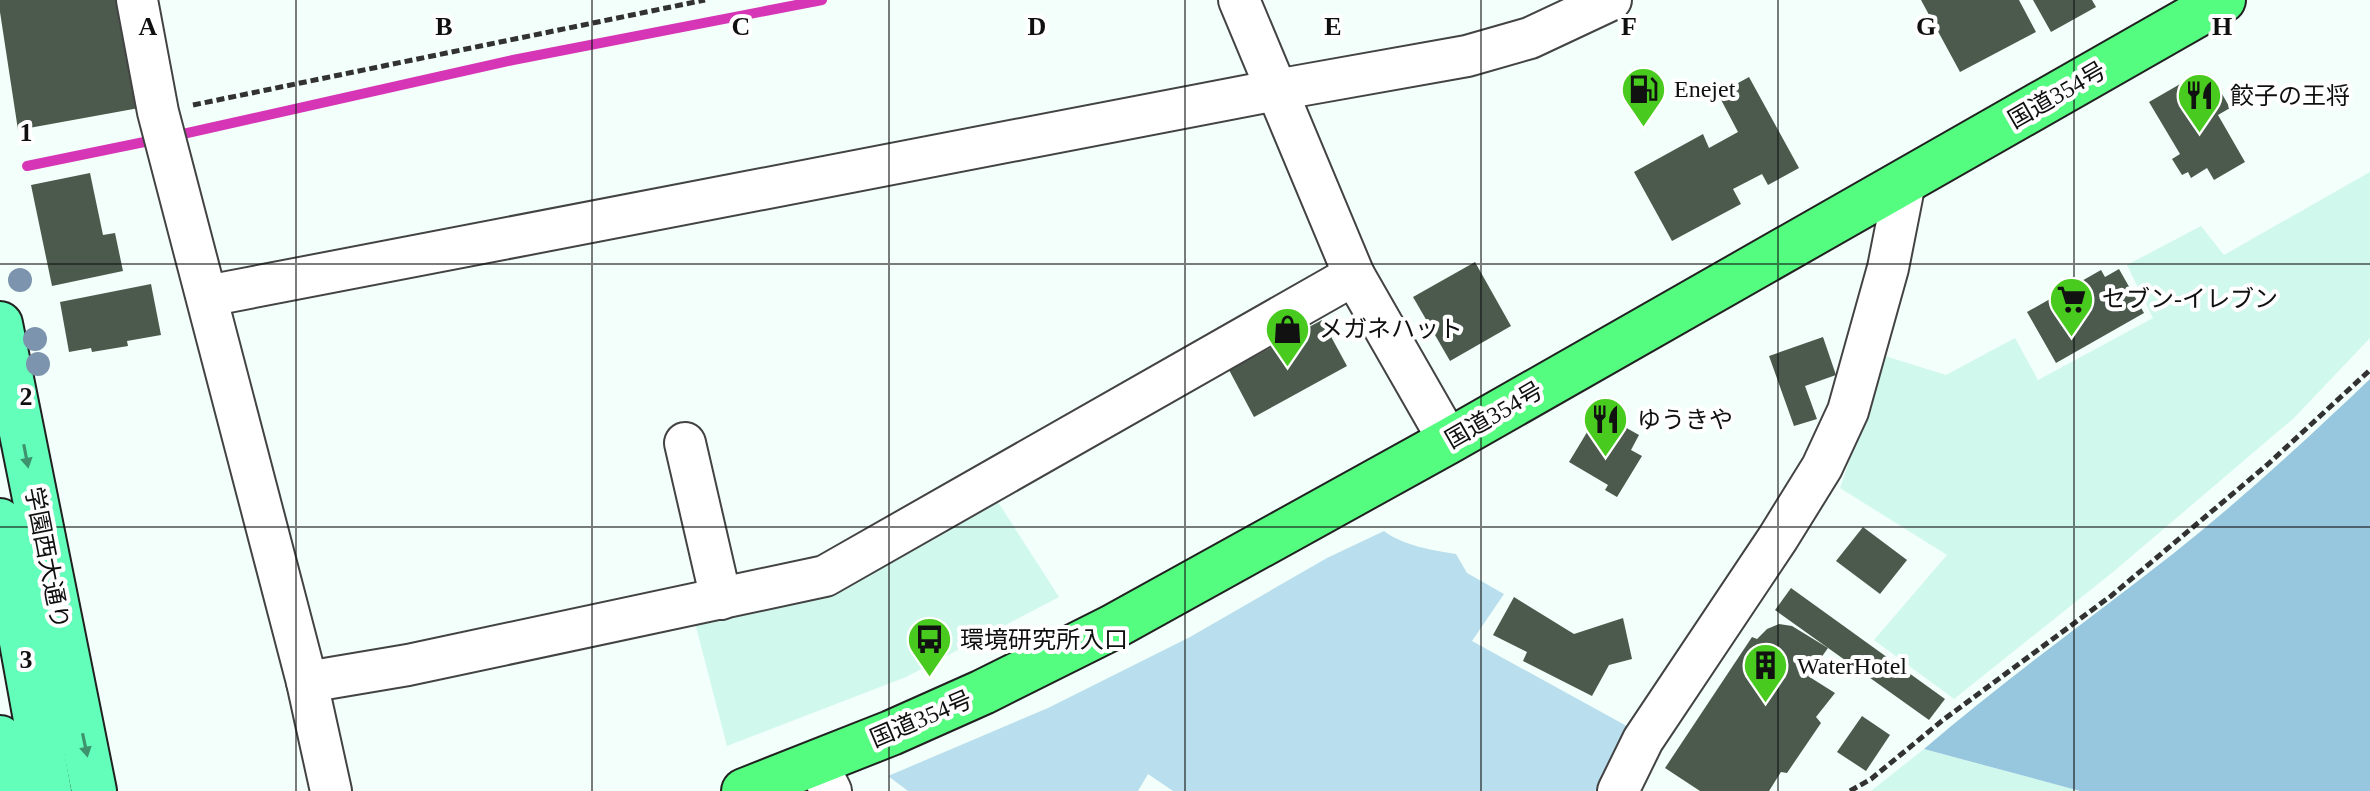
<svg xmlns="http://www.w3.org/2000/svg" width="2370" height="791" font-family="'Times New Roman','Noto Sans JP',serif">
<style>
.farmland{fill:#d1f8ed}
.green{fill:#b9deed}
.forest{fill:#97c6df}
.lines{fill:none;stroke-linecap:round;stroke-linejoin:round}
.stream{stroke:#d636b6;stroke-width:10}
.building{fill:#4c5a4e}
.minor-casing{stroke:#434343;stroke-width:44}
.major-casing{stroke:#212121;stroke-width:48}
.highway-casing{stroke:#212121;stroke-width:48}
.path{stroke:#323232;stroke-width:5;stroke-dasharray:8 4;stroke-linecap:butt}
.minor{stroke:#fff;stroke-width:40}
.major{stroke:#63ffba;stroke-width:44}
.highway{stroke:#54fd7f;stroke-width:44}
.tree{fill:#7c94ad}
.oneway{fill:#3e936e}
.grid{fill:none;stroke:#101010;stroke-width:2;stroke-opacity:0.55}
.labels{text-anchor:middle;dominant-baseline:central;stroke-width:8;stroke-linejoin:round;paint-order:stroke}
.poi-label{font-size:24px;fill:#101010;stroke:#fff;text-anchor:start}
.street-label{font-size:24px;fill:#101010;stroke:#fff}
.grid-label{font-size:26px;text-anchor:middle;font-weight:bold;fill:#101010;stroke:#fff;stroke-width:8;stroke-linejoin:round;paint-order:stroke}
</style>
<rect width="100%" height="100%" fill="#f3fffa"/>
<g class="farmland">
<polygon points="2370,172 2370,338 2294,418 2113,572 1954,699 1874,640 1947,555 1840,488 1885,356 1946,375 2015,338 2038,380 2153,318 2127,265 2201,226 2224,255"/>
<polygon points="996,499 1059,597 906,677 727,746 695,623"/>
<polygon points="1924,749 2080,791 1871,791"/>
</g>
<path class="green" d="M1384,531C1404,546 1432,550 1456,554L1467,573L1504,594L1472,641L1634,730L1595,791H1173L1148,774L1138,791H908L888,776L1048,708L1190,637L1327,558Z"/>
<path class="forest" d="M2370,379V791H2080L1924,749C2004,680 2090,619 2174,553C2242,499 2307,439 2370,379Z"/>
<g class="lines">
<g class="stream">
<polyline points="174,136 513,60 822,0"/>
<polyline points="27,166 159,139"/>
</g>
</g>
<g class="building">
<polygon points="0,0 119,0 139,108 18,130 0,12"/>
<polygon points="1921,0 2019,0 2036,32 1960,72"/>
<polygon points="2033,0 2092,0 2096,7 2051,32"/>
<polygon points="2194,76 2203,93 2217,85 2230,108 2218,115 2245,162 2214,180 2207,168 2191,178 2188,172 2182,175 2172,159 2180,154 2149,102"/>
<polygon points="1749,77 1799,168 1768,185 1762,174 1733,189 1741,204 1672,241 1634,172 1703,134 1709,148 1738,132 1718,94"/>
<polygon points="90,173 103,235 115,233 123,271 52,286 31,185"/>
<polygon points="1475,262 1511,326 1450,361 1413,297"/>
<polygon points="2119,269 2144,313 2056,363 2027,312 2101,270 2105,277"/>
<polygon points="151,284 161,335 127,341 128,346 92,352 91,348 69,352 60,302"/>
<polygon points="1322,320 1347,366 1254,417 1229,370"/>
<polygon points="1823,337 1836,375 1805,386 1817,419 1794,426 1769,356"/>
<polygon points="1592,424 1616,438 1623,426 1639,435 1631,450 1642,456 1617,497 1605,490 1608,485 1569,462"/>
<polygon points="1863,527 1907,560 1880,594 1836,561"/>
<polygon points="1791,588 1945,699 1929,720 1775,610"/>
<polygon points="1514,597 1574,634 1623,618 1632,659 1609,665 1592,696 1523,661 1527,652 1493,635"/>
<polygon points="1779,624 1792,626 1828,648 1808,676 1835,693 1816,717 1821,723 1787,773 1781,772 1769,791 1700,791 1665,768 1752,637 1757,639 1767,629"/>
<polygon points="1862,716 1890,735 1866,771 1837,752"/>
</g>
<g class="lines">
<defs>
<g id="minor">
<polyline points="137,0 158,112 307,682 331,791"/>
<polyline points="1239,0 1354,275 1449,441"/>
<polyline points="207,296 1276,90 1467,56 1530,38 1611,0"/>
<polyline points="685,443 721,599"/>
<polyline points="307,682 408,665 825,576 1354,275"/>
<polyline points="817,763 831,791"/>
<polyline points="1618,791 1643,740 1778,538 1822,467 1848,411 1888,268 1905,182"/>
</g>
<g id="major">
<polyline points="0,324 94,791"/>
<polyline points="0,521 49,791"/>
<polyline points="0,738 9,791"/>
</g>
<polyline id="highway" points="744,791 891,733 983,692 1111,628 1449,441 2223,0"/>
</defs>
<use href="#minor" class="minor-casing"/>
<use href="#major" class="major-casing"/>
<use href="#highway" class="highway-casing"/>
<g class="path">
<polyline points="193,105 705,0"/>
<polyline points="1850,791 1871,779 1943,720 2111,596 2267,465 2370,370"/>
</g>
<use href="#minor" class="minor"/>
<use href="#major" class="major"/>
<use href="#highway" class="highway"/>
</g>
<g class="tree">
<circle cx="20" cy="280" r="12"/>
<circle cx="35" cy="339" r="12"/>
<circle cx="38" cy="364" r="12"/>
</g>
<defs><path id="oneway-solid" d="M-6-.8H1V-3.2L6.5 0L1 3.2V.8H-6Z" transform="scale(2)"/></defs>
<g class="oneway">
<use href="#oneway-solid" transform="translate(26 456) rotate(79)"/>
<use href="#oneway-solid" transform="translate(85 745) rotate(78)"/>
</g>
<path class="grid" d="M296,0V791M592,0V791M889,0V791M1185,0V791M1481,0V791M1778,0V791M2074,0V791M0,264H2370M0,527H2370"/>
<defs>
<symbol id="fuel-pin" viewBox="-11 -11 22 30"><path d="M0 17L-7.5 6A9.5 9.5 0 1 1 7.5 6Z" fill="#48cb1e" stroke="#fff"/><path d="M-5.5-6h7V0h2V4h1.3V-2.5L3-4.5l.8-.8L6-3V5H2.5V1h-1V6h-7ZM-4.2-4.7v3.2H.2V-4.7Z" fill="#111"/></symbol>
<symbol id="restaurant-pin" viewBox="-11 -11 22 30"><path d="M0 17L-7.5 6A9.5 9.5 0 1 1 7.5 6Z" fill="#48cb1e" stroke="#fff"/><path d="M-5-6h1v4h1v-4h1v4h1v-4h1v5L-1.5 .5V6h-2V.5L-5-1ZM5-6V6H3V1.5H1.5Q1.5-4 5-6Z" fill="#111"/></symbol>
<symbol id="supermarket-pin" viewBox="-11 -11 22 30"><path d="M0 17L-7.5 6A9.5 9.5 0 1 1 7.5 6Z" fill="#48cb1e" stroke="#fff"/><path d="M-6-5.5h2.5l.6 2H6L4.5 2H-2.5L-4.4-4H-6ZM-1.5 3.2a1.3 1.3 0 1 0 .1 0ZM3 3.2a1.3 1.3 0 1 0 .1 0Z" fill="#111"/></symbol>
<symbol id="shop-pin" viewBox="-11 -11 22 30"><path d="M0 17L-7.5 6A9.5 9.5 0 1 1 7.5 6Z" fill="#48cb1e" stroke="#fff"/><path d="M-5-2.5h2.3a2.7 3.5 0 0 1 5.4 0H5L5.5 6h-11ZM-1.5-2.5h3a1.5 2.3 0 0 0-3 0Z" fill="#111"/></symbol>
<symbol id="bus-pin" viewBox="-11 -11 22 30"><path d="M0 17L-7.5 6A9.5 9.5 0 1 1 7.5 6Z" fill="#48cb1e" stroke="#fff"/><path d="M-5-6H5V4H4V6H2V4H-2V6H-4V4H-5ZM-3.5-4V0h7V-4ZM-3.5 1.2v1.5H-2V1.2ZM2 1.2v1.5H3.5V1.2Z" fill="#111"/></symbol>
<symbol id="building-pin" viewBox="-11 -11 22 30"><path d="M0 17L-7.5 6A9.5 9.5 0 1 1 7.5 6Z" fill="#48cb1e" stroke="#fff"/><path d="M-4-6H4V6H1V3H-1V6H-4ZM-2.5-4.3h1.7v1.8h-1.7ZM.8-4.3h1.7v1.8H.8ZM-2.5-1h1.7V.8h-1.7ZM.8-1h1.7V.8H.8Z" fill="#111"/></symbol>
</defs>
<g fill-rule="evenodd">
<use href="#fuel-pin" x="1618" y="64" width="51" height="69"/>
<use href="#restaurant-pin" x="2174" y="70" width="51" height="69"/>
<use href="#supermarket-pin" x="2046" y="274" width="51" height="69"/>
<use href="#shop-pin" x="1262" y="304" width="51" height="69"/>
<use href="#restaurant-pin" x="1580" y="394" width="51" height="69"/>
<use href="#bus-pin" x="904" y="614" width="51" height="69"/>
<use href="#building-pin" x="1740" y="640" width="51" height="69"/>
</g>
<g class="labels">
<g class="poi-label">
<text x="1674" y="89">Enejet</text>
<text x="2230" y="96">餃子の王将</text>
<text x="2102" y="299">セブン-イレブン</text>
<text x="1319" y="329">メガネハット</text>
<text x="1637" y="420">ゆうきや</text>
<text x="960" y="640">環境研究所入口</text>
<text x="1797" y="666">WaterHotel</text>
</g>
<g class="street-label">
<text transform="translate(2057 95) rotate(-30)">国道354号</text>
<text transform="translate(1494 415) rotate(-30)">国道354号</text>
<text transform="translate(47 558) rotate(79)">学園西大通り</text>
<text transform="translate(921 719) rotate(-23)">国道354号</text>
</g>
</g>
<g class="grid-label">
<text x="148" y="35">A</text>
<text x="444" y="35">B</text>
<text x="741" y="35">C</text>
<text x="1037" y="35">D</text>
<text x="1333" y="35">E</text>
<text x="1629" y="35">F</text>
<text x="1926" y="35">G</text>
<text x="2222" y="35">H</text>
<text x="26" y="141">1</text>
<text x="26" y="405">2</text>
<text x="26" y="668">3</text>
</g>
</svg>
